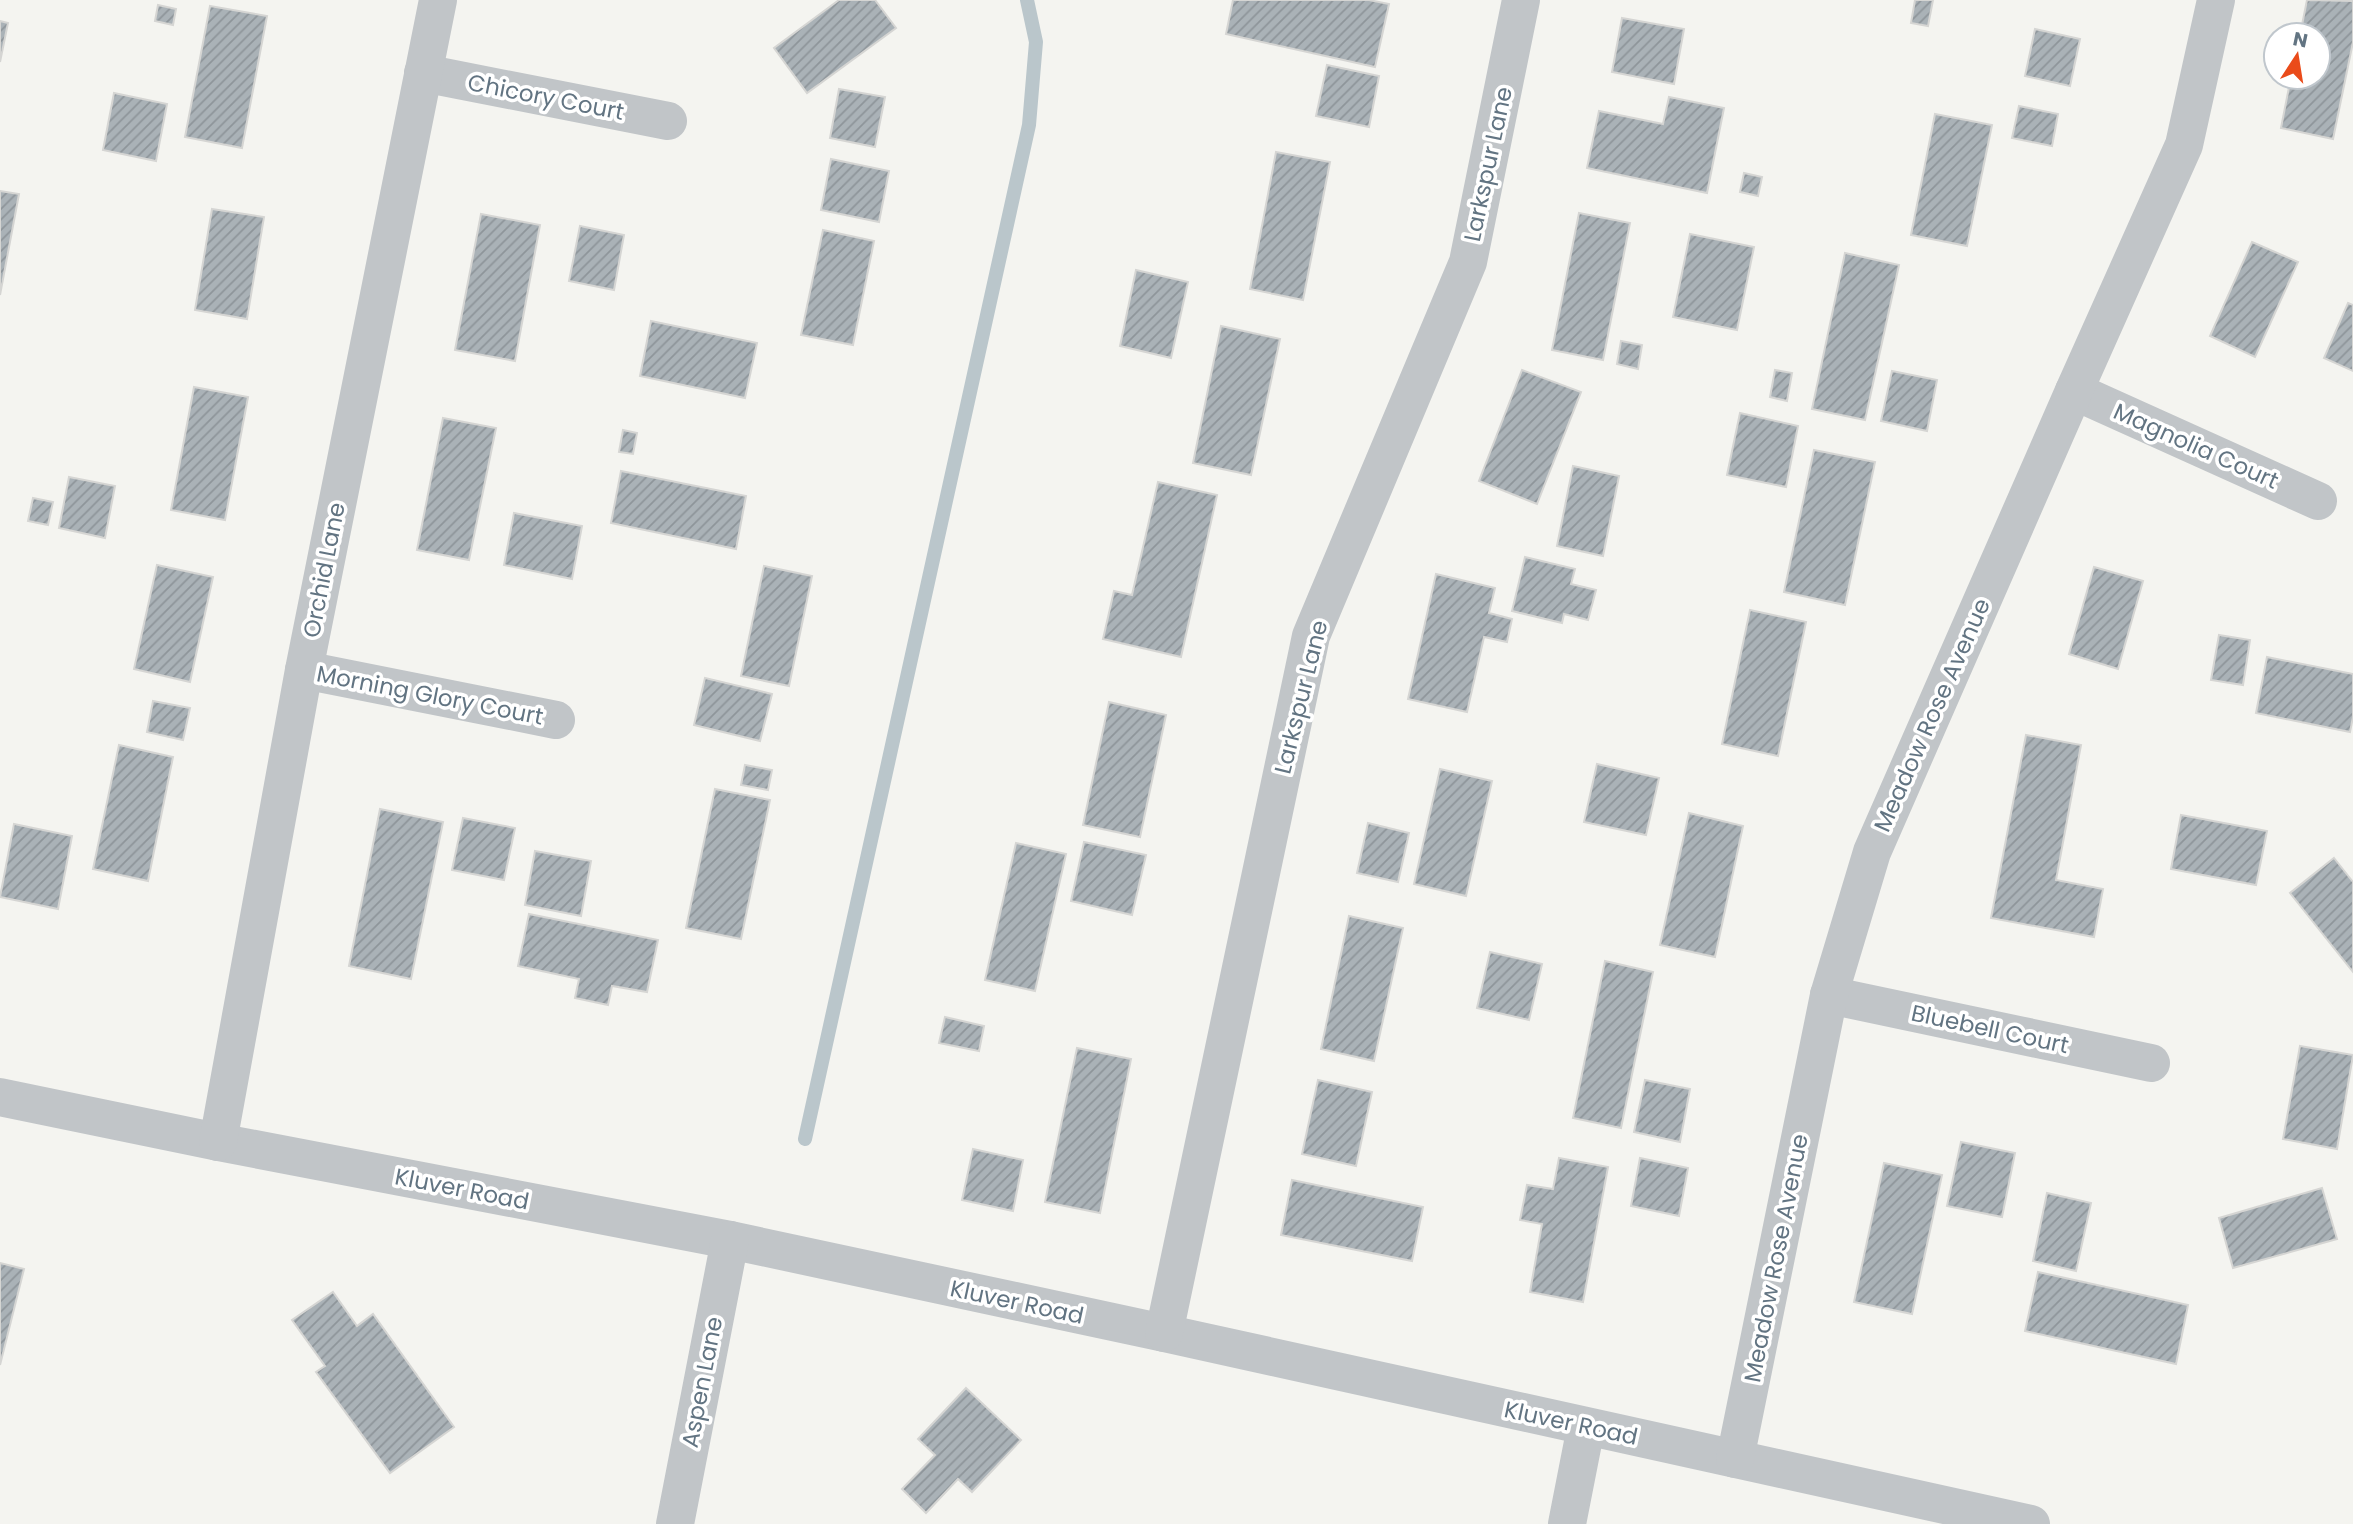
<svg xmlns="http://www.w3.org/2000/svg" width="2353" height="1524" font-family="Poppins,sans-serif">
<style>
.lines{fill:none;stroke-linecap:round;stroke-linejoin:round}
.stream{stroke:#bac6cb;stroke-width:14}
.building{fill:url(#building-hatch);stroke:#d5d5d3;stroke-width:2}
.minor{stroke:#c1c5c8;stroke-width:38}
.labels{text-anchor:middle;dominant-baseline:central;stroke-width:7;stroke-linejoin:round;paint-order:stroke}
.street-label{font-size:23px;fill:#627482;stroke:#fff}
</style>
<defs>
<pattern id="building-hatch" width="6" height="6" patternUnits="userSpaceOnUse" patternTransform="scale(1.75)"><rect width="6" height="6" fill="#aab2b7"/><path d="M-1 1l2-2M0 6l6-6M5 7l2-2" fill="none" stroke="#8e959a"/></pattern>
</defs>
<rect width="100%" height="100%" fill="#f4f4f0"/>
<g class="lines">
<polyline class="stream" points="805,1139 1029,125 1036,42 1027,0"/>
</g>
<g class="building">
<polygon points="839,0 875,0 896,28 807,93 774,48"/>
<polygon points="1233,0 1369,0 1389,4 1375,67 1226,34"/>
<polygon points="1915,0 1933,0 1928,26 1911,23"/>
<polygon points="2307,0 2353,1 2353,42 2333,139 2281,128 2291,77 2318,77 2318,35 2300,35"/>
<polygon points="158,5 176,9 173,25 155,21"/>
<polygon points="210,6 267,16 242,148 185,137"/>
<polygon points="1622,18 1684,29 1674,84 1612,72"/>
<polygon points="0,21 8,23 0,62"/>
<polygon points="2035,29 2080,39 2070,86 2025,76"/>
<polygon points="1327,65 1379,76 1369,127 1316,116"/>
<polygon points="839,89 885,97 875,147 830,138"/>
<polygon points="114,93 167,104 156,161 103,150"/>
<polygon points="1669,97 1724,108 1707,193 1587,168 1599,111 1663,124"/>
<polygon points="2019,106 2058,114 2052,146 2012,138"/>
<polygon points="1935,114 1992,125 1967,246 1911,235"/>
<polygon points="1276,152 1330,162 1303,300 1250,289"/>
<polygon points="831,159 889,171 879,222 821,210"/>
<polygon points="1744,173 1762,177 1758,196 1740,192"/>
<polygon points="0,191 19,194 0,295"/>
<polygon points="212,209 264,217 247,319 195,310"/>
<polygon points="1579,213 1630,223 1603,360 1552,350"/>
<polygon points="481,214 540,225 515,361 455,350"/>
<polygon points="580,226 624,235 614,290 569,281"/>
<polygon points="823,230 874,241 853,345 801,335"/>
<polygon points="1690,234 1754,247 1737,330 1673,317"/>
<polygon points="2252,242 2298,262 2255,357 2210,336"/>
<polygon points="1845,253 1899,265 1865,420 1812,409"/>
<polygon points="1136,270 1188,282 1171,358 1120,346"/>
<polygon points="2348,303 2353,305 2353,371 2324,358"/>
<polygon points="651,321 757,343 745,398 640,376"/>
<polygon points="1221,326 1280,339 1251,475 1193,463"/>
<polygon points="1621,341 1642,345 1638,369 1617,364"/>
<polygon points="1522,370 1581,392 1537,504 1479,481"/>
<polygon points="1775,370 1792,373 1787,401 1770,397"/>
<polygon points="1892,371 1937,380 1927,431 1881,421"/>
<polygon points="194,387 248,397 225,520 171,510"/>
<polygon points="1740,413 1798,426 1786,487 1727,475"/>
<polygon points="443,418 496,428 469,560 417,550"/>
<polygon points="623,430 637,433 633,454 619,452"/>
<polygon points="1814,450 1875,462 1845,605 1784,592"/>
<polygon points="1573,466 1619,476 1603,556 1557,546"/>
<polygon points="621,471 746,496 736,549 611,523"/>
<polygon points="69,477 115,486 105,538 59,528"/>
<polygon points="1158,482 1217,495 1181,657 1103,639 1114,591 1132,595"/>
<polygon points="33,498 53,502 48,525 28,521"/>
<polygon points="514,513 582,526 572,579 504,565"/>
<polygon points="1525,557 1575,569 1571,584 1596,590 1588,620 1564,614 1562,623 1512,611"/>
<polygon points="157,565 213,577 190,682 134,669"/>
<polygon points="764,566 812,576 789,686 741,676"/>
<polygon points="2094,567 2143,581 2118,669 2069,654"/>
<polygon points="1436,574 1495,588 1489,613 1512,619 1507,642 1484,637 1467,712 1408,699"/>
<polygon points="1750,610 1806,622 1778,756 1722,744"/>
<polygon points="2219,635 2250,640 2243,685 2211,680"/>
<polygon points="2267,657 2353,674 2353,717 2350,732 2256,713"/>
<polygon points="705,678 772,694 760,741 694,725"/>
<polygon points="153,701 190,708 183,740 147,732"/>
<polygon points="1109,702 1166,715 1140,837 1083,825"/>
<polygon points="2026,735 2081,745 2056,880 2103,889 2094,937 1991,918"/>
<polygon points="119,745 173,757 148,881 93,869"/>
<polygon points="1597,764 1659,778 1646,835 1584,822"/>
<polygon points="745,765 772,770 768,790 741,785"/>
<polygon points="1440,769 1492,781 1466,896 1414,884"/>
<polygon points="715,789 770,800 741,939 686,928"/>
<polygon points="380,809 443,822 411,979 349,966"/>
<polygon points="1689,813 1743,826 1715,957 1660,945"/>
<polygon points="2181,815 2267,831 2256,885 2171,869"/>
<polygon points="463,818 515,828 504,880 452,870"/>
<polygon points="1368,823 1409,833 1398,882 1357,873"/>
<polygon points="14,824 72,836 58,909 0,897"/>
<polygon points="1084,842 1146,855 1132,915 1071,901"/>
<polygon points="1016,843 1066,854 1035,991 985,980"/>
<polygon points="535,851 591,861 581,916 525,905"/>
<polygon points="2334,858 2353,882 2353,972 2290,893"/>
<polygon points="529,914 658,940 647,992 612,986 608,1005 575,998 579,979 518,966"/>
<polygon points="1349,916 1403,928 1374,1061 1321,1049"/>
<polygon points="1490,952 1542,964 1529,1020 1477,1008"/>
<polygon points="1605,961 1653,972 1621,1128 1573,1118"/>
<polygon points="945,1017 984,1026 979,1051 939,1043"/>
<polygon points="2300,1046 2353,1055 2337,1149 2283,1139"/>
<polygon points="1077,1048 1131,1059 1100,1213 1045,1202"/>
<polygon points="1318,1080 1372,1092 1356,1166 1302,1154"/>
<polygon points="1645,1080 1690,1089 1680,1142 1634,1132"/>
<polygon points="1961,1142 2015,1153 2002,1217 1947,1206"/>
<polygon points="973,1149 1023,1160 1013,1211 962,1200"/>
<polygon points="1559,1158 1608,1167 1583,1302 1530,1292 1542,1224 1520,1220 1527,1185 1553,1189"/>
<polygon points="1640,1158 1688,1168 1679,1216 1631,1206"/>
<polygon points="1884,1163 1942,1175 1912,1314 1854,1302"/>
<polygon points="1292,1180 1423,1207 1412,1261 1281,1235"/>
<polygon points="2322,1188 2337,1239 2233,1268 2219,1218"/>
<polygon points="2047,1193 2091,1203 2076,1271 2033,1261"/>
<polygon points="0,1263 24,1269 0,1365"/>
<polygon points="2038,1272 2188,1305 2176,1364 2025,1331"/>
<polygon points="333,1292 357,1326 373,1314 454,1427 390,1473 316,1372 325,1366 292,1320"/>
<polygon points="966,1388 1021,1440 972,1492 958,1479 926,1513 902,1489 935,1455 918,1439"/>
</g>
<g class="lines">
<g class="minor">
<polyline points="423,73 668,121"/>
<polyline points="2074,391 2318,501"/>
<polyline points="304,670 556,720"/>
<polyline points="1829,995 2151,1063"/>
<polyline points="0,1097 218,1142 730,1240 1164,1333 2031,1524"/>
<polyline points="218,1142 304,670 438,0"/>
<polyline points="1164,1333 1311,636 1468,262 1521,0"/>
<polyline points="1735,1459 1829,995 1872,852 2074,391 2184,145 2216,0"/>
<polyline points="675,1524 730,1240"/>
<polyline points="1567,1524 1586,1427"/>
</g>
</g>
<g class="labels">
<g class="street-label">
<text transform="translate(546 97) rotate(11)">Chicory Court</text>
<text transform="translate(1488 164) rotate(-78)">Larkspur Lane</text>
<text transform="translate(2196 446) rotate(24)">Magnolia Court</text>
<text transform="translate(324 570) rotate(-79)">Orchid Lane</text>
<text transform="translate(430 695) rotate(11)">Morning Glory Court</text>
<text transform="translate(1301 697) rotate(-76)">Larkspur Lane</text>
<text transform="translate(1932 715) rotate(-66)">Meadow Rose Avenue</text>
<text transform="translate(1990 1029) rotate(12)">Bluebell Court</text>
<text transform="translate(462 1189) rotate(11)">Kluver Road</text>
<text transform="translate(1776 1258) rotate(-79)">Meadow Rose Avenue</text>
<text transform="translate(1017 1302) rotate(12)">Kluver Road</text>
<text transform="translate(702 1382) rotate(-79)">Aspen Lane</text>
<text transform="translate(1571 1423) rotate(12)">Kluver Road</text>
</g>
</g>
<g transform="translate(2297 56) rotate(12)"><circle r="33" fill="#ffffff" stroke="#c0c7cd" stroke-width="2"/>
<path d="M0-5L12 26L0 18L-12 26Z" fill="#ea4b1a"/>
<text y="-10" font-size="19" font-weight="bold" text-anchor="middle" fill="#627482">N</text>
</g>
</svg>
